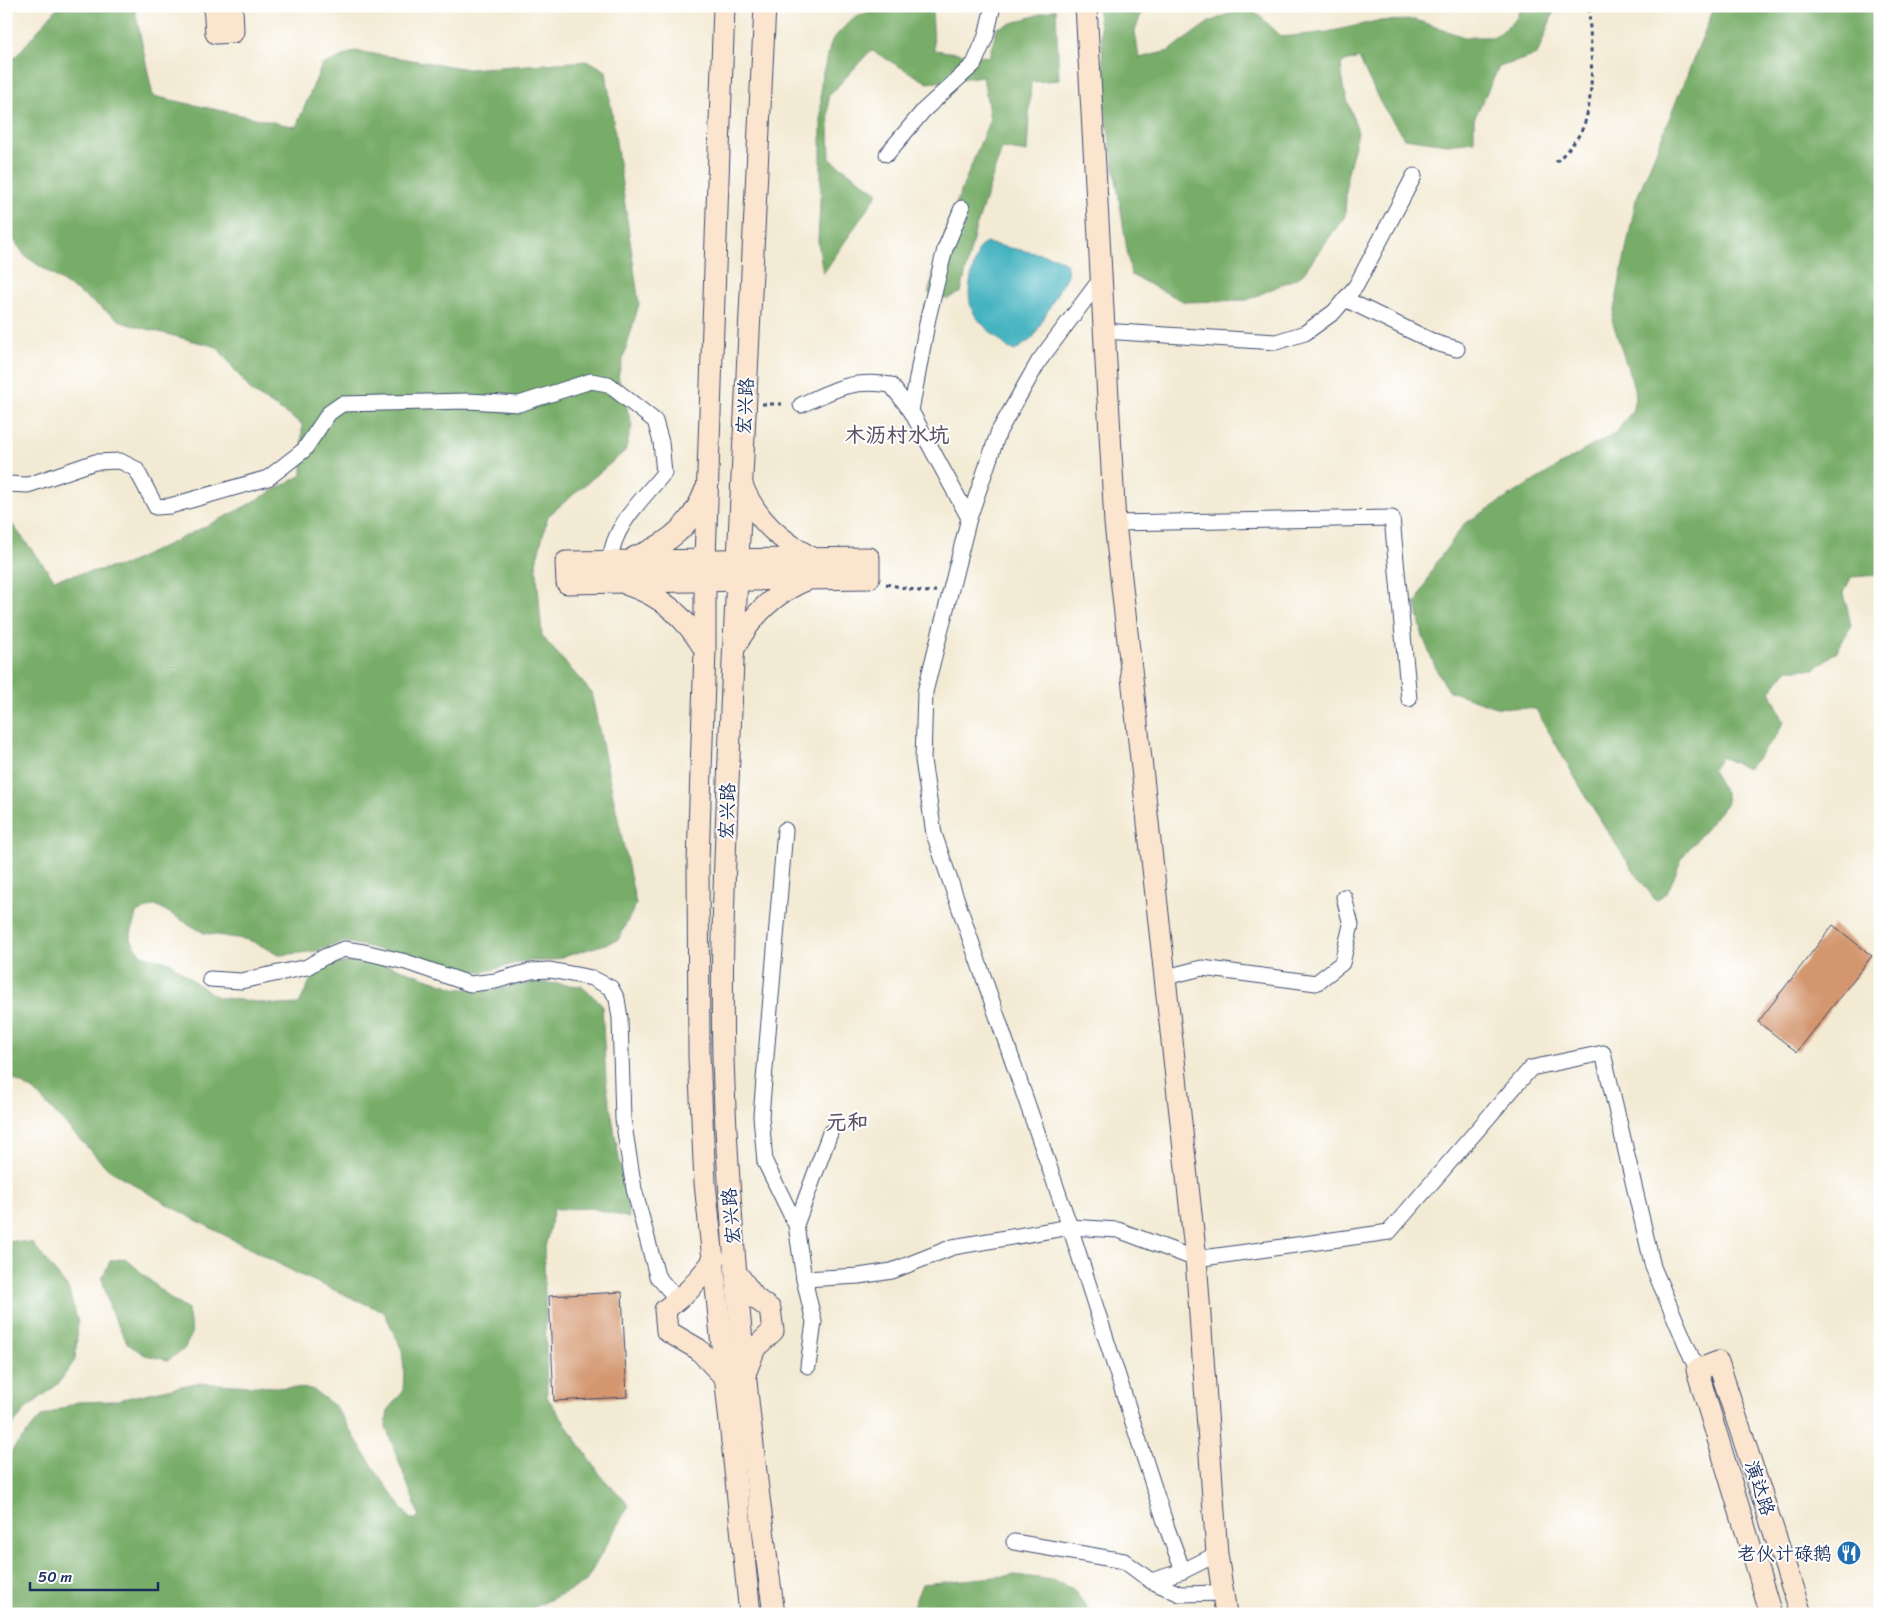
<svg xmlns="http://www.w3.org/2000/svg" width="1886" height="1620" font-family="Sriracha,'LXGW WenKai TC',sans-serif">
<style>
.forest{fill:#78ad69;stroke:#4a6e64}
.water{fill:#45b3c0;stroke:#30718f}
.building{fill:#d3966e}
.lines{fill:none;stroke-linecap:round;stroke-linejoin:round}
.street-casing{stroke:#3b4b70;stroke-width:17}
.secondary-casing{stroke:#3b4b70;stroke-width:23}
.path{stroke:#3b4b70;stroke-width:3;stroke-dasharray:4 4;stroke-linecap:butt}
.street{stroke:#fff;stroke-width:15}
.secondary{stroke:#fce5cf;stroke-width:21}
.labels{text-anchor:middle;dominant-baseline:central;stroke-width:4;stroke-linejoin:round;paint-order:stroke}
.street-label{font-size:19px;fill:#1b2f5e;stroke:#fff}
.poi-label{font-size:19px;fill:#1b2f5e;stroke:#fff;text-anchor:end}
.quarter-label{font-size:21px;font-weight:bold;fill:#5b5364;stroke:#fff}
</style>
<rect width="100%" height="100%" fill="#fff"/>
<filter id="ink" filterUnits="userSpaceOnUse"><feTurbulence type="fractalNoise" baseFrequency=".02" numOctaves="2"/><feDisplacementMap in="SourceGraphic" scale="10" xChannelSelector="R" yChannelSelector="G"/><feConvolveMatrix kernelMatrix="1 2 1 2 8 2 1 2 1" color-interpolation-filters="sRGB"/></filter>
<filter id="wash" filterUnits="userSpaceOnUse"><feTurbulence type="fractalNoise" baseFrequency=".0096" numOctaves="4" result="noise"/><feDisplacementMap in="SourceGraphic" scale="20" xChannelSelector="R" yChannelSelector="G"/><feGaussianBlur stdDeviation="1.12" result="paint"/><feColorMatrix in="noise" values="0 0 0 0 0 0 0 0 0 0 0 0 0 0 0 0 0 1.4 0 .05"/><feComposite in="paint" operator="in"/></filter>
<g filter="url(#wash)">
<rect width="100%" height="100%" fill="#f3ead3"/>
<g class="forest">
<polygon points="134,6 153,96 296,127 322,65 355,51 468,69 589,61 606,71 639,304 618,376 632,426 625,451 548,516 536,562 542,636 591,692 636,904 618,940 550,961 524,961 484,972 454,970 365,946 343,942 317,951 281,955 249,940 204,933 156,905 136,913 130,938 141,955 170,962 197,984 217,997 280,1005 299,1004 311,979 325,966 365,959 394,967 455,988 485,991 536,982 581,986 602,1004 606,1081 629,1218 592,1208 554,1209 544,1252 547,1397 602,1477 629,1505 585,1583 520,1614 6,1614 6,1457 41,1417 77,1402 113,1401 196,1383 312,1389 335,1406 377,1473 410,1519 416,1519 419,1515 386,1427 388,1409 403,1392 404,1371 402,1350 384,1312 298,1274 177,1210 108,1169 34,1091 6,1075 6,516 54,579 125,565 233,513 302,475 302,424 252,392 217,347 124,323 25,256 6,228 6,68 58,7"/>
<polygon points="883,6 932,6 934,50 989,57 997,28 1056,9 1059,80 1031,82 1027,152 1002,148 975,231 961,292 947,299 928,293 949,221 990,119 983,76 928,83 871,50 828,97 830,159 878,193 823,274 818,241 821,184 821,80 832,40 853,18"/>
<polygon points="1097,6 1144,6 1135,31 1139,58 1169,51 1209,22 1249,6 1282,37 1328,32 1377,21 1416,20 1464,37 1495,37 1517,18 1520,6 1556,6 1537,55 1499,67 1474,119 1474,141 1447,144 1404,138 1380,102 1359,58 1341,63 1343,87 1358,132 1347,176 1345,216 1301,276 1247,300 1185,302 1131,275 1104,103 1102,39"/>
<path d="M1715,6H1880V575L1851,577L1844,593L1851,626L1837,651L1815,669H1788L1770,691L1784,722L1776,736L1748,769L1721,757L1712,770L1726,795L1727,803L1683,856L1668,891L1656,901C1610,841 1573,775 1536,709L1496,707L1449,691L1437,671L1423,637L1416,604L1434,566L1464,524L1588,448L1616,433L1632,411L1636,394L1612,320L1636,200Z"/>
<polygon points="7,1240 32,1243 68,1288 78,1322 75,1360 58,1384 28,1407 6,1433"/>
<polygon points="125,1258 171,1299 188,1310 192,1334 184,1349 168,1360 145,1355 128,1344 111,1312 102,1279 110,1261"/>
<polygon points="1016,1575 1052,1580 1073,1589 1092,1614 910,1614 922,1584"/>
</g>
<path class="water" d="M986,243L1055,257L1066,263L1068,273L1033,338L1015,351L1008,348C998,338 983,327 975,315C962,295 974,268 979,248Z"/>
<g id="blocks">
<g class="building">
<polygon points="1833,925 1872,956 1797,1052 1758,1022"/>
<polygon points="622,1292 627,1397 554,1401 549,1296"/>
</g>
</g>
</g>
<g filter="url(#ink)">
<use href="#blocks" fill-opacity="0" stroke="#3b4b70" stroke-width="1"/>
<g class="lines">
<defs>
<g id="street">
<polyline points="887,154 924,110 974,64 986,36 993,6"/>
<polyline points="962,208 945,249 928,318 911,411 969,518"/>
<polyline points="1100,280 1039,361 999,431 969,518 925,692 923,760 934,834 1070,1227 1167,1528 1183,1571"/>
<polyline points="1345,299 1436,343 1457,349"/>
<polyline points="1103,331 1276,342 1305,333 1334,312 1356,286 1414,176"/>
<path d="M801,405C835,389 852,379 891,385L911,411"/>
<path d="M6,484L28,485L95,462L120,461L136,469L156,507L170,506L268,478L304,450L329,413L342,404L468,401L519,404L591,381L608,384L655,421L661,442L664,473C643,499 613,525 610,561"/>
<polyline points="1115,523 1392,518 1409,699"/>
<polyline points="785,830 761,1116 765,1162 796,1225 804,1279 859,1276 892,1271 953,1247 1070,1227 1118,1230 1196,1259 1389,1232 1531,1068 1603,1053 1653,1267 1697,1370"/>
<polyline points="1166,977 1202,968 1316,983 1342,963 1351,925 1344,897"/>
<polyline points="210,979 241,981 307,967 324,957 344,949 364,952 406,962 470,984 495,981 531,971 550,970 592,978 611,988 617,999 620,1018 623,1119 634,1189 657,1276 678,1300"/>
<polyline points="796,1225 830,1133"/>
<polyline points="804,1279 814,1322 808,1366"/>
<polyline points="1014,1542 1124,1561 1151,1581"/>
<polyline points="1217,1554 1183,1571 1151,1581 1180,1594 1223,1593"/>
</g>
<g id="secondary">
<polyline points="214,6 216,33 233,32 232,6"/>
<polyline points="724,6 705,559 705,650 698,862 699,1056 705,1183 750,1614"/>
<path d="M765,6C754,225 742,443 733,661C728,793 720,926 723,1058C729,1243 749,1430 774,1614"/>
<polyline points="1086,6 1115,523 1196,1259 1217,1554 1226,1614"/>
<path d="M742,485C756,520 780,540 812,558"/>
<path d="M635,557C667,545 693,524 705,491"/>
<polygon points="869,558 869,578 567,583 566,562"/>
<path d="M628,585C663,596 687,619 705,650"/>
<path d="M735,647C751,616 774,593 806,580"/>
<polyline points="715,1259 690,1289 665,1310 667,1331 698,1349 727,1380"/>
<polyline points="738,1275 755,1298 770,1309 773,1331 755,1348 747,1369"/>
<polyline points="1771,1614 1697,1370 1718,1362 1801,1614"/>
</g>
</defs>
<use href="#street" class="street-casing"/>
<use href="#secondary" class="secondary-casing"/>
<g class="path">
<path d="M1556,162C1567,151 1580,138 1585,122C1596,85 1590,44 1589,6"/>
<polyline points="762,404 786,404"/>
<polyline points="886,584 924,592 936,591"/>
</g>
<use href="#street" class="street"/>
<use href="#secondary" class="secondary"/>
</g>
</g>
<defs>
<symbol id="restaurant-disc" viewBox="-11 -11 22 22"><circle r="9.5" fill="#1f6fb2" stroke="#fff"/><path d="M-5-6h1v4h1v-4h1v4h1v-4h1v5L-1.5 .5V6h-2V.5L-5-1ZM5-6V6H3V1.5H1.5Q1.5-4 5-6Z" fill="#fff"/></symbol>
</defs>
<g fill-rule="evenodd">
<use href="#restaurant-disc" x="1835" y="1539" width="28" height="28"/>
</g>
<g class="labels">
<g class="street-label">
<text transform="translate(745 406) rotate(-87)">宏兴路</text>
<text transform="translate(727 811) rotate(-88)">宏兴路</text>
<text transform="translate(731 1216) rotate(-95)">宏兴路</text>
<text transform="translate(1760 1488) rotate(72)">演达路</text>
</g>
<g class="poi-label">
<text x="1832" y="1553">老伙计碌鹅</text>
</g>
<g class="quarter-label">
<text x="897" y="435">木沥村水坑</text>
<text x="847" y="1122">元和</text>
</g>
</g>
<rect width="1886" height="1620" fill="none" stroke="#fff" stroke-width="25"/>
<path d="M30 1582v8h128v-8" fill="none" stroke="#1b2f5e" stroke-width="2.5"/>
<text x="38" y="1582" font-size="15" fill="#1b2f5e" stroke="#ffffff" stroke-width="4" paint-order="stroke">50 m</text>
</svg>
